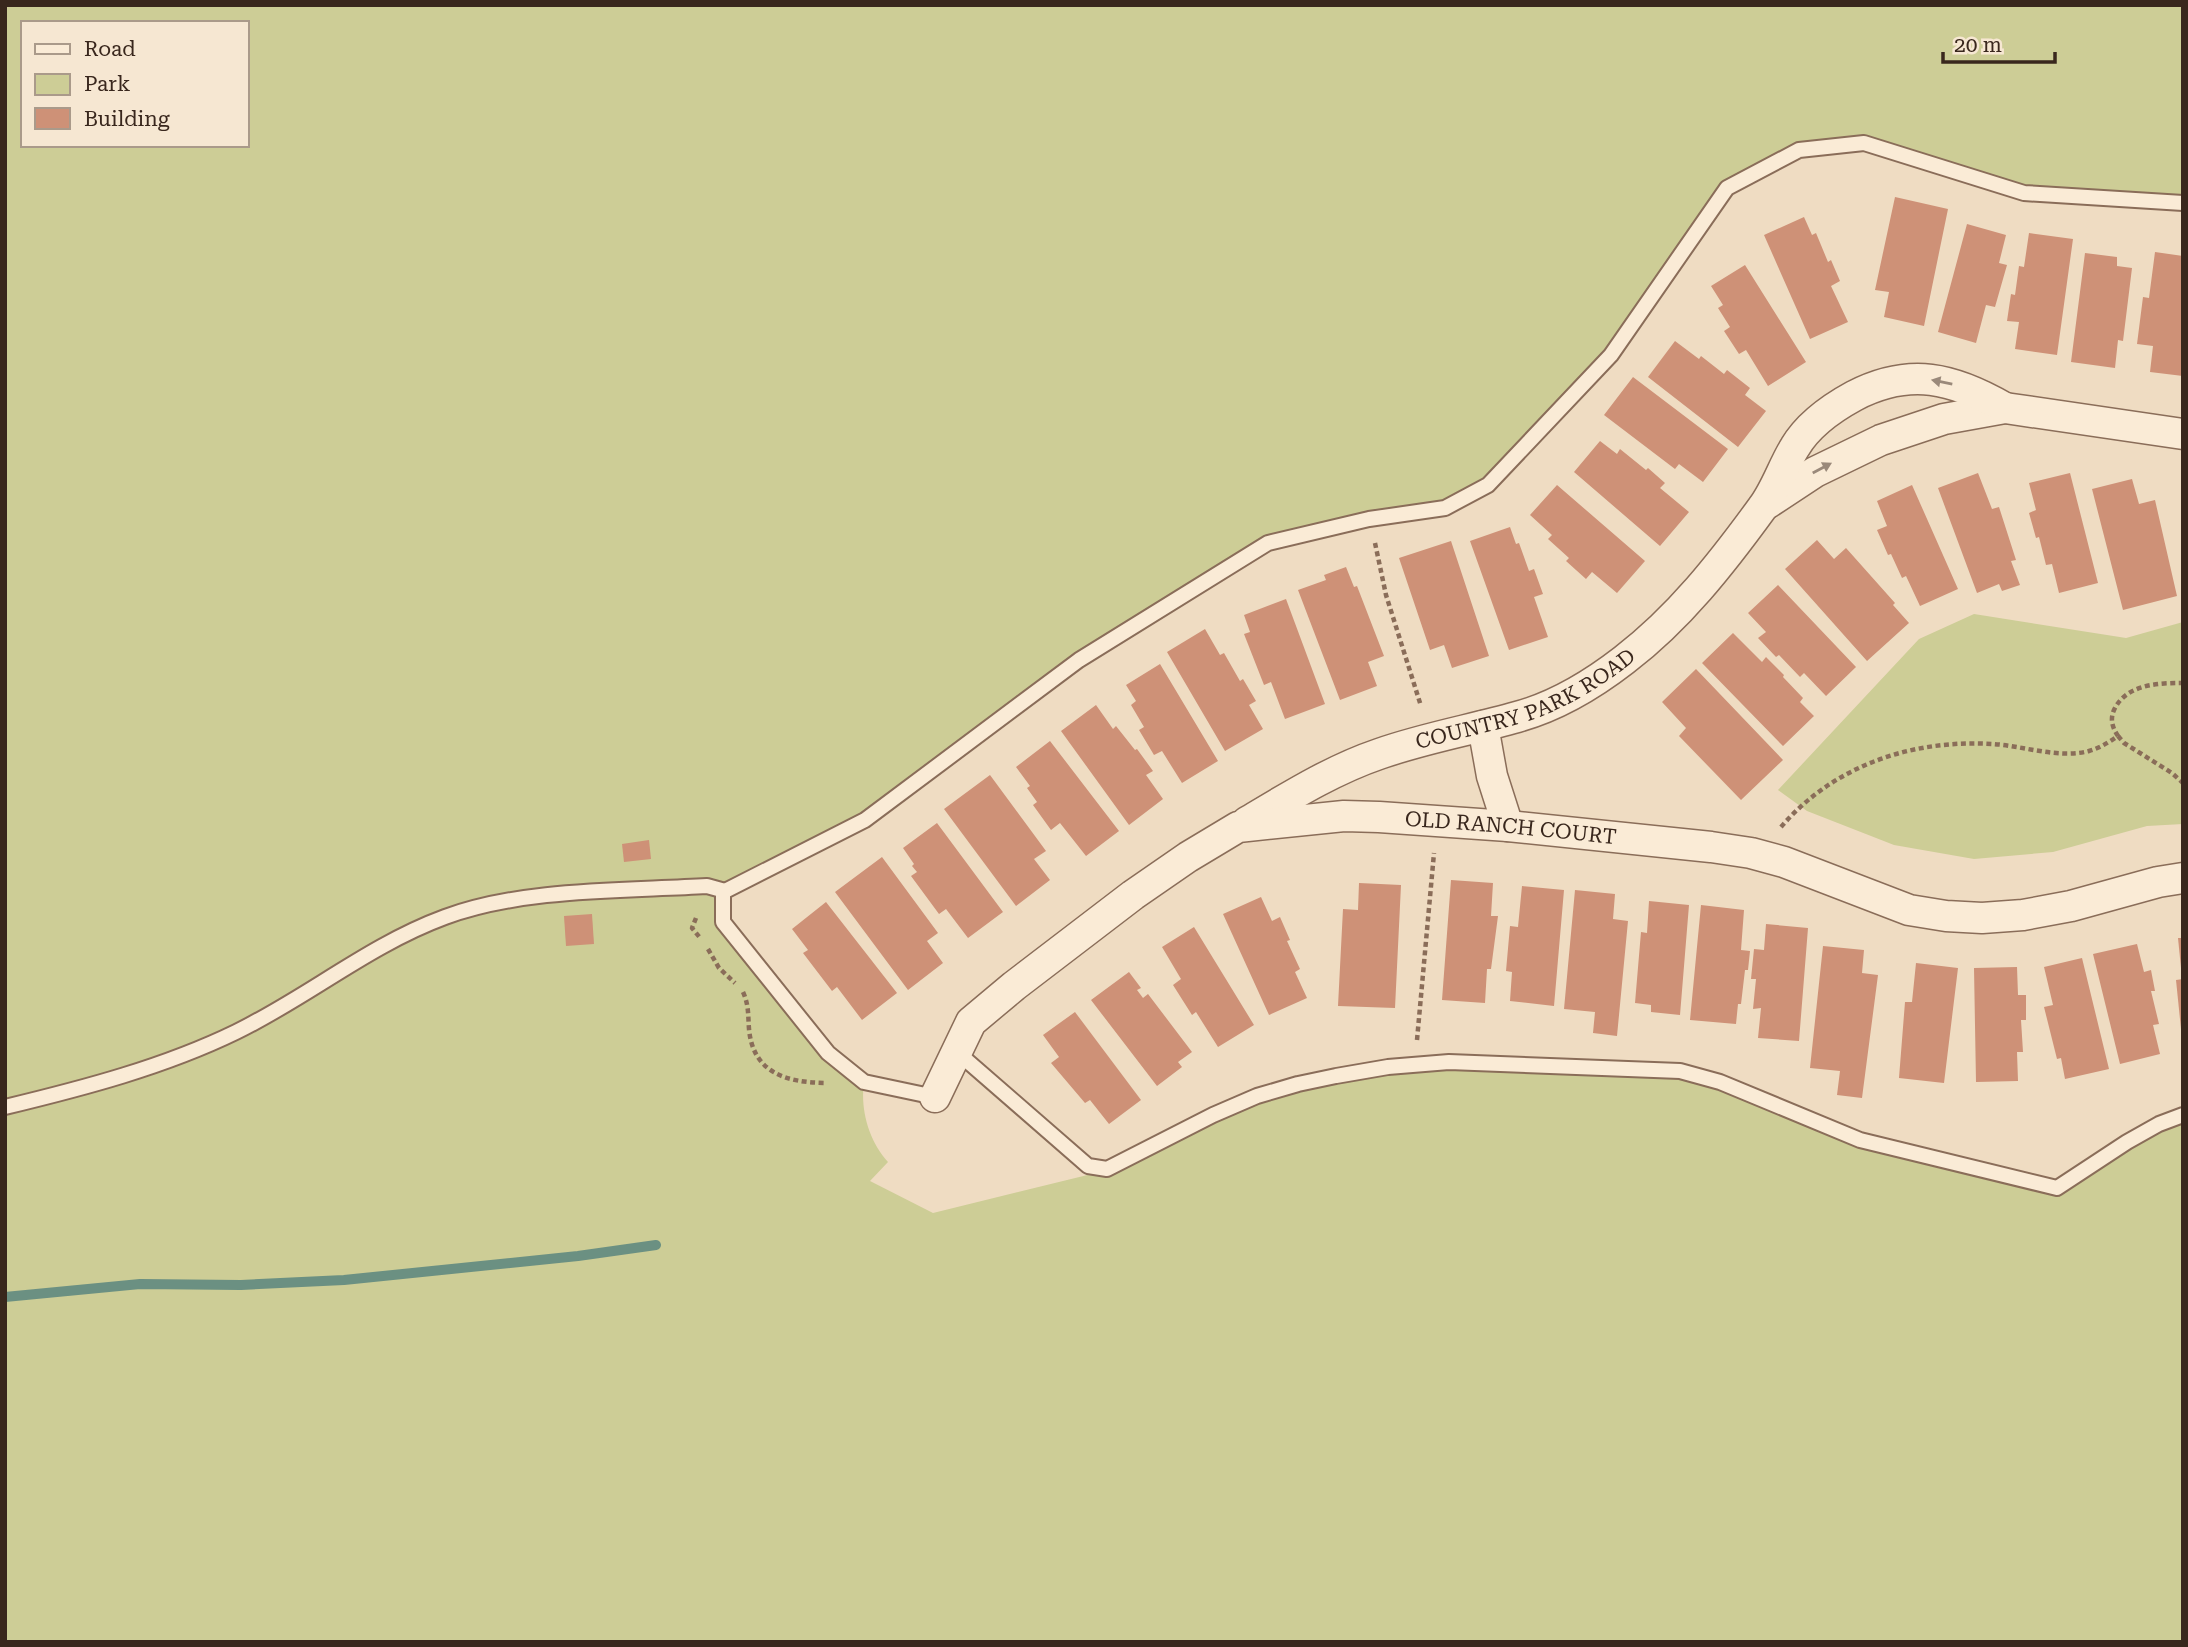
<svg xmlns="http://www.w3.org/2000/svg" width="2188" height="1647" font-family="'Roboto Serif',serif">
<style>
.green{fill:#cdcd96;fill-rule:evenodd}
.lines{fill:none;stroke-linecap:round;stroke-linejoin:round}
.stream{stroke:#6b9082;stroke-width:10}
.building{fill:#ce9177}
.lane-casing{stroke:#8a6d59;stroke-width:18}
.street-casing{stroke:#8a6d59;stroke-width:33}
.path{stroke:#8a6d59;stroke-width:4.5;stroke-dasharray:5 3.5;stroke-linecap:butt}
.lane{stroke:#faebd6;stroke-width:14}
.street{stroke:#faebd6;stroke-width:30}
.oneway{fill:#9a897a}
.labels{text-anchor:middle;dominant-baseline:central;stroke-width:5;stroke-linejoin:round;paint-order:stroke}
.street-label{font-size:21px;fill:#39271d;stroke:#f6e7d2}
</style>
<rect width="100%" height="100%" fill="#efdcc2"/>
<g class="green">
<path d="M5,5H2183V203L2024,193L1864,143L1803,149L1727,188L1611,355L1488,485L1445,508L1268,543L1079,660L865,820L725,891L721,918L828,1053L864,1082C860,1110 869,1141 888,1162L870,1181L933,1213L1112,1169L1257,1096L1388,1067L1680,1071L1860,1140L2057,1188L2183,1115V1642H5ZM23,23H247V145H23Z"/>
<polygon points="1974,614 2126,638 2183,622 2183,824 2147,826 2053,852 1974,859 1894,845 1807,811 1778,790 1919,639"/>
</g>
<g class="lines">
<polyline class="stream" points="5,1297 140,1284 241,1285 344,1280 578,1256 656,1245"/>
</g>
<g class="building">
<polygon points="1895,197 1948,209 1924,326 1884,317 1889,292 1875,290"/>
<polygon points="1804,217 1812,235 1816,233 1828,262 1831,260 1840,281 1831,286 1848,322 1810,339 1764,235"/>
<polygon points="1967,224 2006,235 1999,263 2007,265 1995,307 1986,305 1976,343 1938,332"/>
<polygon points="2029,233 2073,239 2057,355 2015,349 2019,322 2007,321 2011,294 2015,295 2019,266 2024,267"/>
<polygon points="2155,252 2183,256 2183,376 2150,372 2153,346 2137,344 2143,297 2149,298"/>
<polygon points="2085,253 2117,257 2117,266 2132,268 2123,341 2118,340 2115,368 2071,362"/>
<polygon points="1745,265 1806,362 1768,386 1746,350 1739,354 1724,331 1730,327 1718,308 1723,305 1711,286"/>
<polygon points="1675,341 1699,359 1701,356 1724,374 1727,370 1750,388 1745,395 1766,411 1738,447 1648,377"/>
<polygon points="1633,377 1728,449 1703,482 1679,464 1675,469 1604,415"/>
<polygon points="1600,441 1617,454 1620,449 1646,470 1648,468 1665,483 1660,488 1689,512 1660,546 1574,472"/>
<polygon points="1978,473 1992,509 1999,507 2016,560 2011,561 2020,585 2002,591 1999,584 1977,593 1938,488"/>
<polygon points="2070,473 2098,583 2059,593 2052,564 2046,565 2039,537 2036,538 2029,513 2036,510 2029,483"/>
<polygon points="2132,479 2139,504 2155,500 2177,596 2123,610 2092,489"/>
<polygon points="1557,485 1645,561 1617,593 1592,572 1586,579 1566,561 1569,558 1548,539 1552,535 1530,515"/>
<polygon points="1912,485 1958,589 1920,606 1906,576 1902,578 1891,554 1888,555 1877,530 1887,526 1877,501"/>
<polygon points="1510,527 1516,544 1519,543 1529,571 1534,569 1543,594 1534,597 1548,637 1509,650 1470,541"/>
<polygon points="1817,540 1834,559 1846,548 1895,603 1893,605 1909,623 1867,661 1785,569"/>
<polygon points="1451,541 1489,656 1452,668 1444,645 1430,650 1399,558"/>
<polygon points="1346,567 1354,587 1357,586 1384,656 1368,662 1377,686 1340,700 1298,590 1326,580 1324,575"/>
<polygon points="1778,585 1856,667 1826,696 1804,673 1800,677 1779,655 1776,657 1758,638 1766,632 1748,613"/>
<polygon points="1286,599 1325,704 1285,719 1271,682 1264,685 1244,634 1250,632 1244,615"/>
<polygon points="1205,629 1220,655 1224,653 1240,681 1243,679 1256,701 1249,705 1263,729 1225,751 1167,652"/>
<polygon points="1733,633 1762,662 1766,657 1784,675 1783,677 1803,698 1800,702 1814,716 1783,746 1702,663"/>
<polygon points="1160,664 1218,761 1182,783 1162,751 1154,755 1139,730 1144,727 1131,705 1136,701 1126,685"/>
<polygon points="1696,669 1783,760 1741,800 1679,736 1686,728 1662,702"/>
<polygon points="1096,705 1113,729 1116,726 1135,750 1137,749 1153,771 1146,775 1163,799 1129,825 1061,731"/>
<polygon points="1050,741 1119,831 1086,856 1060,823 1051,830 1033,805 1037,802 1027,788 1030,786 1016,767"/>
<polygon points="990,775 1046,851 1034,859 1050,880 1016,906 944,809"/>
<polygon points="937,823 1003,912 968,938 946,909 939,914 911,876 917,872 912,866 914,864 903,848"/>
<polygon points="649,840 651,859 624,862 622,844"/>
<polygon points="882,857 938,933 927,941 943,963 908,990 835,892"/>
<polygon points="1451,880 1493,883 1491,916 1498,916 1491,969 1487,969 1485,1003 1442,1000"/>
<polygon points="1359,883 1401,885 1395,1008 1338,1006 1343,909 1358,910"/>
<polygon points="1522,886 1564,890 1554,1006 1510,1001 1512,972 1506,971 1510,926 1518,927"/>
<polygon points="1575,890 1615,894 1613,919 1628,921 1617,1036 1593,1033 1595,1012 1564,1009"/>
<polygon points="1261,897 1272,921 1280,917 1290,940 1287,941 1300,969 1295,972 1307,998 1269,1015 1223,914"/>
<polygon points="1649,901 1689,905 1680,1015 1651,1012 1651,1005 1635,1003 1641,932 1647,933"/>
<polygon points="826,902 897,993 862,1020 837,987 832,991 803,953 808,950 792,929"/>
<polygon points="1701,905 1744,910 1741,950 1750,951 1748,970 1745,970 1741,1004 1738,1004 1736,1024 1690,1020"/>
<polygon points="592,914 594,944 566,946 564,916"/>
<polygon points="1766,924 1808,928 1799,1041 1758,1038 1761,1008 1753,1009 1756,979 1751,979 1754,949 1764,950"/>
<polygon points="1194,927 1254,1025 1218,1047 1196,1012 1192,1015 1173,985 1181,979 1162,947"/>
<polygon points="2178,938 2183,938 2183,967 2181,968"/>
<polygon points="2137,944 2144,972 2151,970 2155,991 2151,991 2159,1024 2153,1025 2160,1054 2120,1064 2093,954"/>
<polygon points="1823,946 1864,950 1862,973 1878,975 1862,1098 1837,1095 1840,1071 1810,1068"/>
<polygon points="2082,958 2109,1069 2065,1079 2061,1058 2057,1059 2044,1007 2053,1005 2044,967"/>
<polygon points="1916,963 1958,968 1944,1083 1899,1078 1905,1002 1912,1002"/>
<polygon points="2017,967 2018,995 2026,995 2026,1020 2021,1020 2023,1052 2017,1052 2018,1081 1976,1082 1974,968"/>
<polygon points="1129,972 1141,988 1137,990 1143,998 1148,994 1192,1052 1178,1062 1182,1067 1157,1086 1091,1000"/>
<polygon points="2183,979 2183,1029 2181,1029 2176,980"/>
<polygon points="1075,1012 1141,1100 1109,1124 1090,1100 1085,1103 1051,1063 1059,1057 1043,1035"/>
</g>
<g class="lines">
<defs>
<g id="lane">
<polyline points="957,1052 1088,1166 1107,1169 1213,1115 1257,1096 1298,1084 1336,1076 1388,1067 1449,1062 1680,1071 1720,1082 1860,1140 2057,1188 2127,1142 2159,1124 2183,1115"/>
<polyline points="935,1097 864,1082 828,1053 723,922 723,893 725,891 865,820 1079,660 1268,543 1369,519 1445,508 1488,485 1611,355 1727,188 1799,150 1864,143 2024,193 2183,203"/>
<path d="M5,1107C84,1088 164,1067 236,1032C308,997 369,945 445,917C524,888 623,891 707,886L725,891"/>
</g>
<g id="street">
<polyline points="1768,503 1815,472 1881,440 1944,419 2005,408 2183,434"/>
<polyline points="1483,726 1492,776 1508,826"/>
<path id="s1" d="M1247,822C1289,797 1332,770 1379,754C1424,738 1471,730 1517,717C1554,707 1593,684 1624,660C1679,618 1722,563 1762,508C1776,490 1783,466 1795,447C1808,425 1832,408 1854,396C1910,367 1953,378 2005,408"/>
<path id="s2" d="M935,1097L971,1022L1014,986L1133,895L1188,857L1238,827L1344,816L1379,817L1508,826L1711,847L1751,853L1784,862L1909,910L1946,916L1982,918L2023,915L2071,906L2158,882L2183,878"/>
</g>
</defs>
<use href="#lane" class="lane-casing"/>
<use href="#street" class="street-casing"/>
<g class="path">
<polyline points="1375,543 1386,595 1421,706"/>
<polyline points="2118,736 2124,743 2172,773 2183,783"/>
<path d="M1781,827C1834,765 1913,739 1993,744C2024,746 2059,759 2089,751C2100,748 2109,742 2118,736C2112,727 2110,719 2114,710C2126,684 2158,683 2183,683"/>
<polyline points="696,918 692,928 701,939"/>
<polyline points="708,949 719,968 735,983"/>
<path d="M743,992C749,1005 748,1016 749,1029C753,1073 786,1082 824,1083"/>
<polyline points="1417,1040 1434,853"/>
</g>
<use href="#lane" class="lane"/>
<use href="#street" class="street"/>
</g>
<defs><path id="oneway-solid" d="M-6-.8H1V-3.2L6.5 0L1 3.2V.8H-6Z" transform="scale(1.75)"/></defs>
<g class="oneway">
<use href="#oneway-solid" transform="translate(1942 382) rotate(-169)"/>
<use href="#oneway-solid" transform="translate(1822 468) rotate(-28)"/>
</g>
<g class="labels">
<g class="street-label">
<text stroke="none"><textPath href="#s1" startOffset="306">COUNTRY PARK ROAD</textPath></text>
<text stroke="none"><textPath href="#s2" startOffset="688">OLD RANCH COURT</textPath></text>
</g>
</g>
<rect width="2188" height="1647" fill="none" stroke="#39271d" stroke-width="14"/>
<rect x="21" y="21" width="228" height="126" fill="#f6e7d2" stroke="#aa9a8a" stroke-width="2"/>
<rect x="35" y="44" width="35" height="10" fill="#faebd6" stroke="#aa9a8a" stroke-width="2"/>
<text x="84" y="56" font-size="21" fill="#39271d">Road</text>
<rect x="35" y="74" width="35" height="21" fill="#cdcd96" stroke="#aa9a8a" stroke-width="2"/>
<text x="84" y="91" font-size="21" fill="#39271d">Park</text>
<rect x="35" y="108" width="35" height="21" fill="#ce9177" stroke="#aa9a8a" stroke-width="2"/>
<text x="84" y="126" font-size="21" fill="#39271d">Building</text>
<path d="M1943 52v10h112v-10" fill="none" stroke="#39271d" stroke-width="3.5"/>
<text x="1954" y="52" font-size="21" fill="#39271d" stroke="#f6e7d2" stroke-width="5" paint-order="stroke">20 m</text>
</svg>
